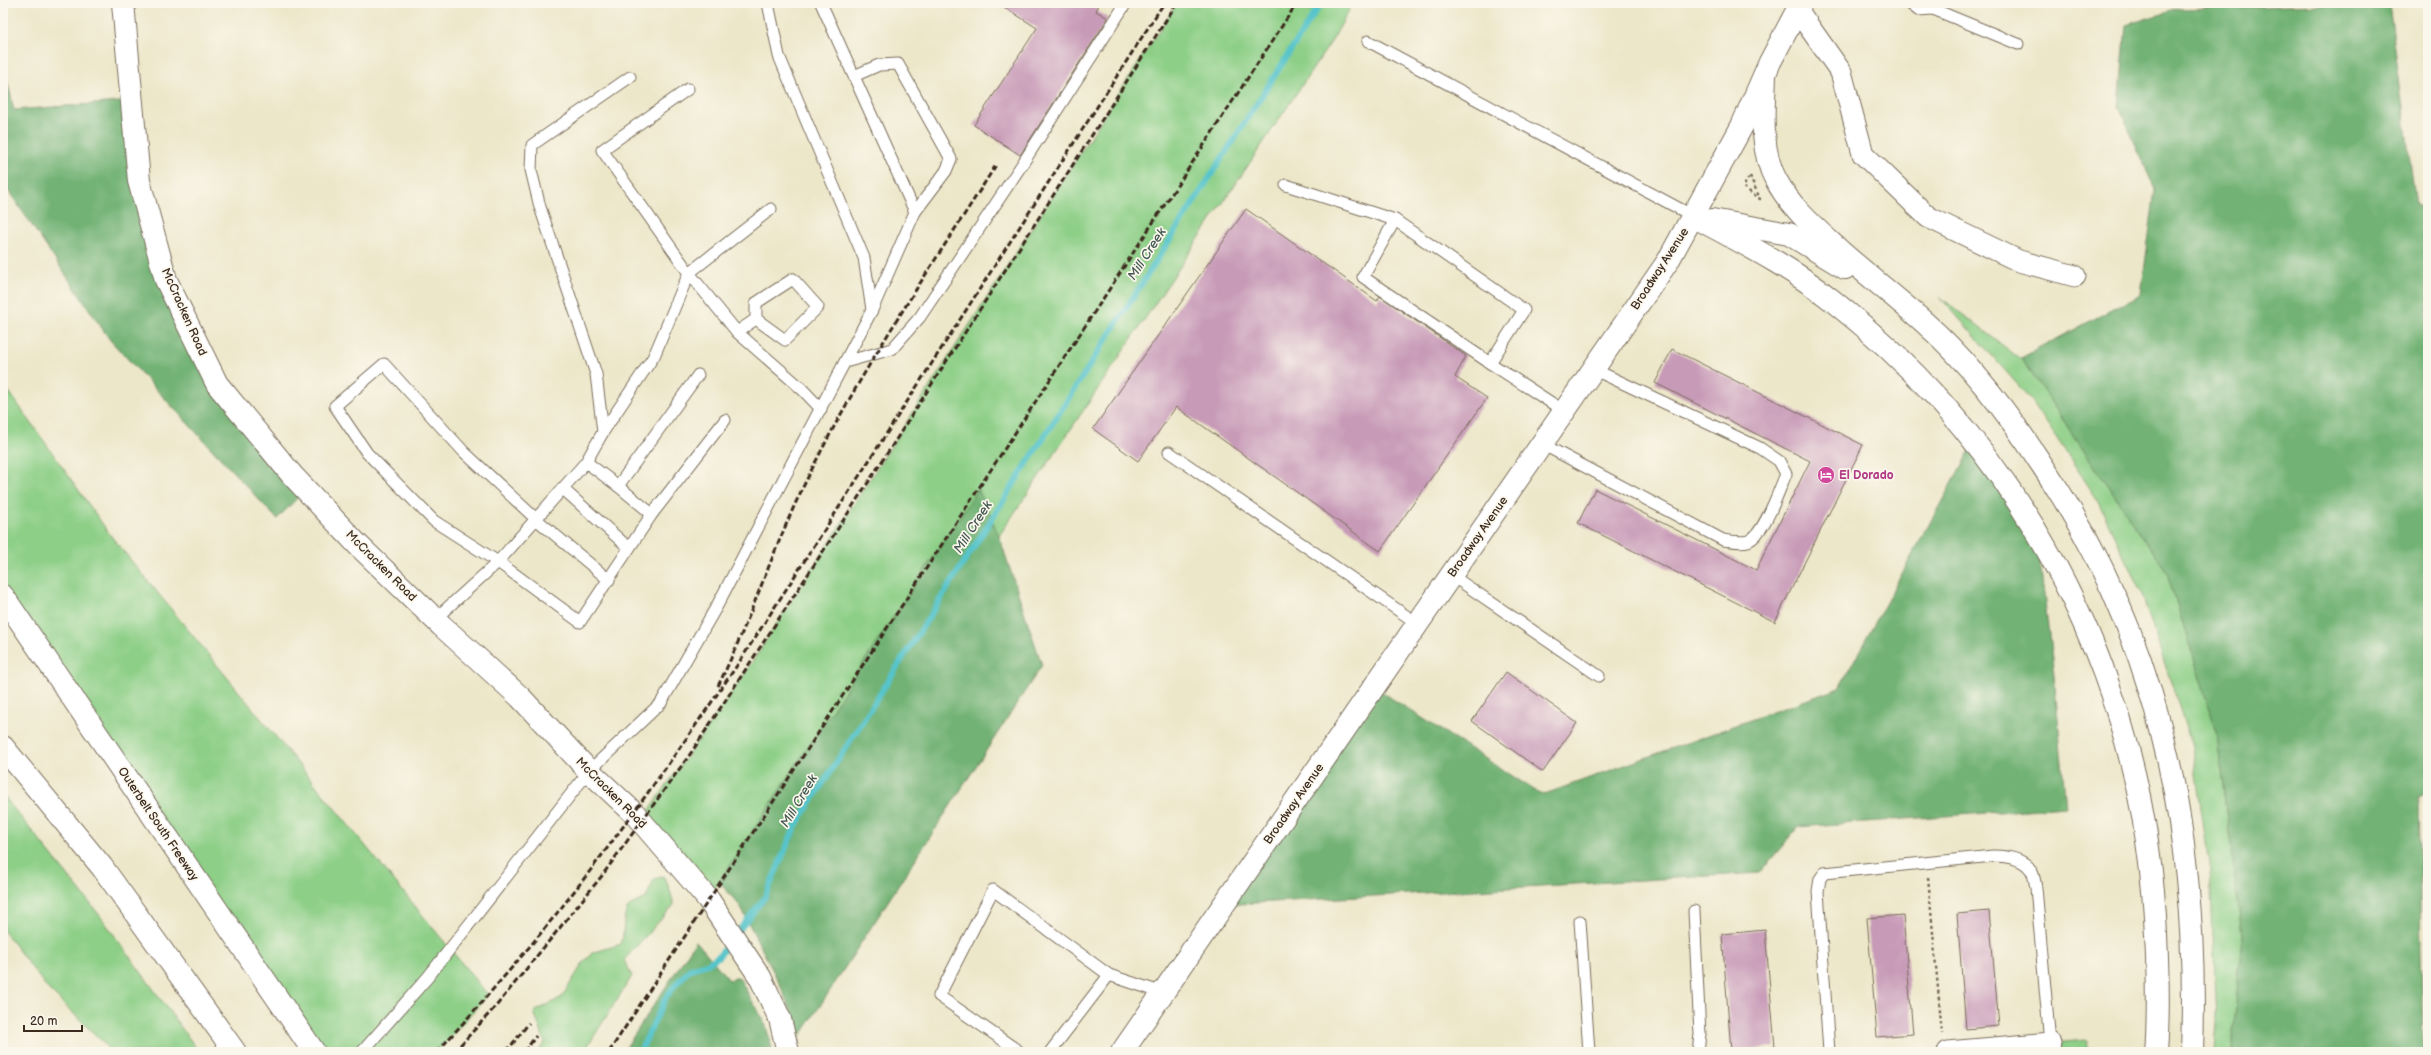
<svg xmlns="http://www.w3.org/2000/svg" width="2431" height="1055" font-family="'Balsamiq Sans',sans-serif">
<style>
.green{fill:#8dcf87;stroke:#647c52}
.forest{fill:#72b274;stroke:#566e49}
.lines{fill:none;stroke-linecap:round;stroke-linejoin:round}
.stream{stroke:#56c4ca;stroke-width:6}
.building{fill:#c79ab7}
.service-casing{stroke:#796c5a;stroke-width:13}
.minor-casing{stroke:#796c5a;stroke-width:23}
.tertiary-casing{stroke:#796c5a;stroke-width:24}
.primary-casing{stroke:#796c5a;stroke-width:24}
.motorway-casing{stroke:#796c5a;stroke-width:24}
.path{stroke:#796c5a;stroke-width:2.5;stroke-dasharray:3 3;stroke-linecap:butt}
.service{stroke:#fff;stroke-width:11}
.minor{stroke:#fff;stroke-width:21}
.tertiary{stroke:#fff;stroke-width:22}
.primary{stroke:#fff;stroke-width:22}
.motorway{stroke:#fff;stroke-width:22}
.rail{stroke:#3b2a1e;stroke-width:3;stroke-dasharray:6 3;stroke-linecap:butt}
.labels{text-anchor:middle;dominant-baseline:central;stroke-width:3.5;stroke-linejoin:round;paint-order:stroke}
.street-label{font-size:12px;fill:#3b2a1e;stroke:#fbf7ec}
.hotel-label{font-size:12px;font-weight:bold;fill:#b23c85;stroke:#fbf7ec;text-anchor:start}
.water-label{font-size:13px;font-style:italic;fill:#435852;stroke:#fbf7ec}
</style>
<rect width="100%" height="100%" fill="#fbf7ec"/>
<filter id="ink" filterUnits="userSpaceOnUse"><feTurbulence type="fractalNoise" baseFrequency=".025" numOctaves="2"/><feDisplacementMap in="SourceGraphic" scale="8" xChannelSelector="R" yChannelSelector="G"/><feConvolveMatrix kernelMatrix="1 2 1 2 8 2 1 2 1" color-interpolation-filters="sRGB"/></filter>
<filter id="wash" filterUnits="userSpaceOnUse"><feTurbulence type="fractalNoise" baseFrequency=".012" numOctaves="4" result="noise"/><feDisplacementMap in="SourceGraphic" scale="16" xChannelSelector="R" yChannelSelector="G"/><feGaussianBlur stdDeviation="0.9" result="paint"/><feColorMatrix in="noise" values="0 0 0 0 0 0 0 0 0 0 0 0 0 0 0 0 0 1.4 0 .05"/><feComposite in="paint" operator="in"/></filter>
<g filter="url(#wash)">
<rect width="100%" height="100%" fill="#ede7ca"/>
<g class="green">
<polygon points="1177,3 1353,3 1333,39 999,536 978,489 708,899 641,822 743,676"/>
<polygon points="1940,297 2023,361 2167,573 2218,736 2242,936 2232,1052 2215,1052 2217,1021 2210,871 2192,746 2142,595 2097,499 2032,401"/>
<polygon points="3,383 111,536 488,995 437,1052 313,1052 3,596"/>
<polygon points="3,795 101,917 199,1052 110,1052 103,1042 48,989 3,930"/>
<path d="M663,876L669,887L674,905L624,960L632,976L584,1052H538L545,1042L534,1012L562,997L583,963L592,953L621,944C625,933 621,913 631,905C635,902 642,901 646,898L654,879Z"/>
<polygon points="2087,1040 2086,1052 1950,1052"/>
</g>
<g class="forest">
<polygon points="2389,3 2416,206 2428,206 2428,792 2418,796 2423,1052 2232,1052 2242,936 2218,736 2167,573 2021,358 2141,294 2155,190 2119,106 2126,25 2177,9"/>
<polygon points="3,62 14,110 132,101 139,181 217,384 306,489 277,519 110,340 3,183"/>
<polygon points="1975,441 2036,530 2054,675 2066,807 1798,827 1760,873 1223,905 1374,687 1542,795 1839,688"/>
<polygon points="978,489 999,536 1042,665 801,1035 780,985 740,906 719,882"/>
<polygon points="696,941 729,980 739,977 766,1026 773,1052 623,1052"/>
</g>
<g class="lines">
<polyline class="stream" points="640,1052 666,997 676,984 690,969 707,964 719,956 765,897 795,827 1321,3"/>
</g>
<g id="blocks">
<g class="building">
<polygon points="998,3 1100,3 1096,11 1108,18 1020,155 974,125 1037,28"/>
<polygon points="1246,209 1377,301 1380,296 1466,356 1455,377 1487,398 1380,551 1176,407 1138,461 1093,429"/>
<polygon points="1672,349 1863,445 1775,622 1578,523 1595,489 1756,570 1810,461 1655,383"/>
<polygon points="1506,672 1577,723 1543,772 1472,721"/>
<polygon points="1989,911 1999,1026 1966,1029 1957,914"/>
<polygon points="1903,915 1913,1034 1877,1037 1867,918"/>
<polygon points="1765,930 1775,1047 1731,1051 1722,934"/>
</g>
</g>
</g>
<g filter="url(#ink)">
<use href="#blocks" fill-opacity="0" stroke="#796c5a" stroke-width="1"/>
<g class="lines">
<defs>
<g id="service">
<polyline points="821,3 915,212 872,310"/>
<polyline points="1909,3 1918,10 1933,9 1937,4"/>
<polyline points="1933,9 2018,44"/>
<polyline points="1368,41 1693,216"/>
<polyline points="854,76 879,65 898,64 951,159 946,171 915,212"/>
<polyline points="688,89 602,150 689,273 737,332 802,389 821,409"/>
<polyline points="1286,185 1395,220 1524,310 1490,363 1564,411"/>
<polyline points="1395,220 1363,277 1490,363"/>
<polyline points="737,332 756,319 785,340 818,307 793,279 756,303 756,319"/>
<polyline points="845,362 892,349 920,317 1023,163 1126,3"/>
<polyline points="603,432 654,356 689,273 771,209"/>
<path d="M1542,444L1723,540C1731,541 1740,543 1748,541C1764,535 1779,490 1786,474L1779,461L1760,448L1593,369"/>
<polyline points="1169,452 1418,624"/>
<polyline points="586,462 618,486"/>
<polyline points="562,488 629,548"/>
<polyline points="652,514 618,486 698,375"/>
<polyline points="1451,575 1599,676"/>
<polyline points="609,580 536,519 464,452 384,364 335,406 367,453 434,521 498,562 580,622 652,514 725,420"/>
<polyline points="435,619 498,562 586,462 603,432 596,374 540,207 531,170 532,145 630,77"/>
<polyline points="1694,911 1700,1034 1698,1052"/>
<polyline points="1580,921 1589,1052"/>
<polyline points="362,1052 428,977 589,771 661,703 718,604 872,310 864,258 779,56 768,3"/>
<polyline points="1020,1052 939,996 993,890 1109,975 1163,993"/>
<polyline points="1050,1052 1109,975"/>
<path d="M1829,1052L1818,891L1820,879L1824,873L1993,856C2006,856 2023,858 2031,870C2034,874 2035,883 2036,888L2050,1043"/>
</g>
<g id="minor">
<polyline points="1798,11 1841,72 1863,154 1928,217 2019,261 2075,276"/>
<polyline points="1948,1052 2050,1043"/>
</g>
<polyline id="tertiary" points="123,3 139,181 166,280 217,384 292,475 357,544 442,626 520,697 589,771 634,813 708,899 760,977 780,1019 788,1052"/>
<polyline id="primary" points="1122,1052 1668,261 1742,126 1770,62 1801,3"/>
<g id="motorway">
<path d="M1765,75C1764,108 1759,149 1776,180C1792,209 1815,228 1839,250C1867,275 1897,298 1925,323C1977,369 2024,435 2060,493C2167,663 2199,854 2192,1052"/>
<path d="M1693,216C1741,242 1791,267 1833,301C2030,456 2145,684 2156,935C2158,974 2159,1013 2156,1052"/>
<polyline points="1712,220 1789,234 1845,268"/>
<polyline points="3,596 314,1052"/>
<polyline points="3,747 102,867 235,1052"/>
</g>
</defs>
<use href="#service" class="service-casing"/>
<use href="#minor" class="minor-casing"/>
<use href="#tertiary" class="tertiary-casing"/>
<use href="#primary" class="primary-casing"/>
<use href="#motorway" class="motorway-casing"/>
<g class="path">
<polygon points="1750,176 1760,199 1743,187"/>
<polyline points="1928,877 1942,1033"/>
</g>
<use href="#service" class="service"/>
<use href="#minor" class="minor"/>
<use href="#tertiary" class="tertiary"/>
<use href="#primary" class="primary"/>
<use href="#motorway" class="motorway"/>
<g class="rail">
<path d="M718,686C752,617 775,542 810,473C863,366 932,266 996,165"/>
<path d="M437,1052C474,1011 510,971 545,928C614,843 676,754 738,664L1164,3"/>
<polyline points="454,1052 497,1005 601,877 691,753 890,449 1177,3"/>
<polyline points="506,1052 529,1023"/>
<polyline points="524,1052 536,1036"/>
<polyline points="609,1052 1297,3"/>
</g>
</g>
</g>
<defs>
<symbol id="hotel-disc" viewBox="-11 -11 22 22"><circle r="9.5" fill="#d1479c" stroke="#fbf7ec"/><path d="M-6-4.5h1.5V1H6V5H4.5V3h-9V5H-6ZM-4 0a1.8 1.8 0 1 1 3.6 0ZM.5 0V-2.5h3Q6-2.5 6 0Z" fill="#fff"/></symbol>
</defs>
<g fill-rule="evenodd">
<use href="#hotel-disc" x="1816" y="465" width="20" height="20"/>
</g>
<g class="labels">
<g class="street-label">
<text transform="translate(1660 269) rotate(-57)">Broadway Avenue</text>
<text transform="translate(184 312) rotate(66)">McCracken Road</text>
<text transform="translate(1478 537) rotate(-55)">Broadway Avenue</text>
<text transform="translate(381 566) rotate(45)">McCracken Road</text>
<text transform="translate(611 793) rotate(45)">McCracken Road</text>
<text transform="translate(1294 804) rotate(-55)">Broadway Avenue</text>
<text transform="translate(158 824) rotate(56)">Outerbelt South Freeway</text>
</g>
<g class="hotel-label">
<text x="1839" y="475">El Dorado</text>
</g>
<g class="water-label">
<text transform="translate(1147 254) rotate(-57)">Mill Creek</text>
<text transform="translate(973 527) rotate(-57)">Mill Creek</text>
<text transform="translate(799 801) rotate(-59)">Mill Creek</text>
</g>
</g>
<rect width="2431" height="1055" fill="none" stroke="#fbf7ec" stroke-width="16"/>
<path d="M24 1025v6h58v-6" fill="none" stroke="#3b2a1e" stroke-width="2"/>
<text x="30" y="1025" font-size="12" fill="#3b2a1e" stroke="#fbf7ec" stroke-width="3" paint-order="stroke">20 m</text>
</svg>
